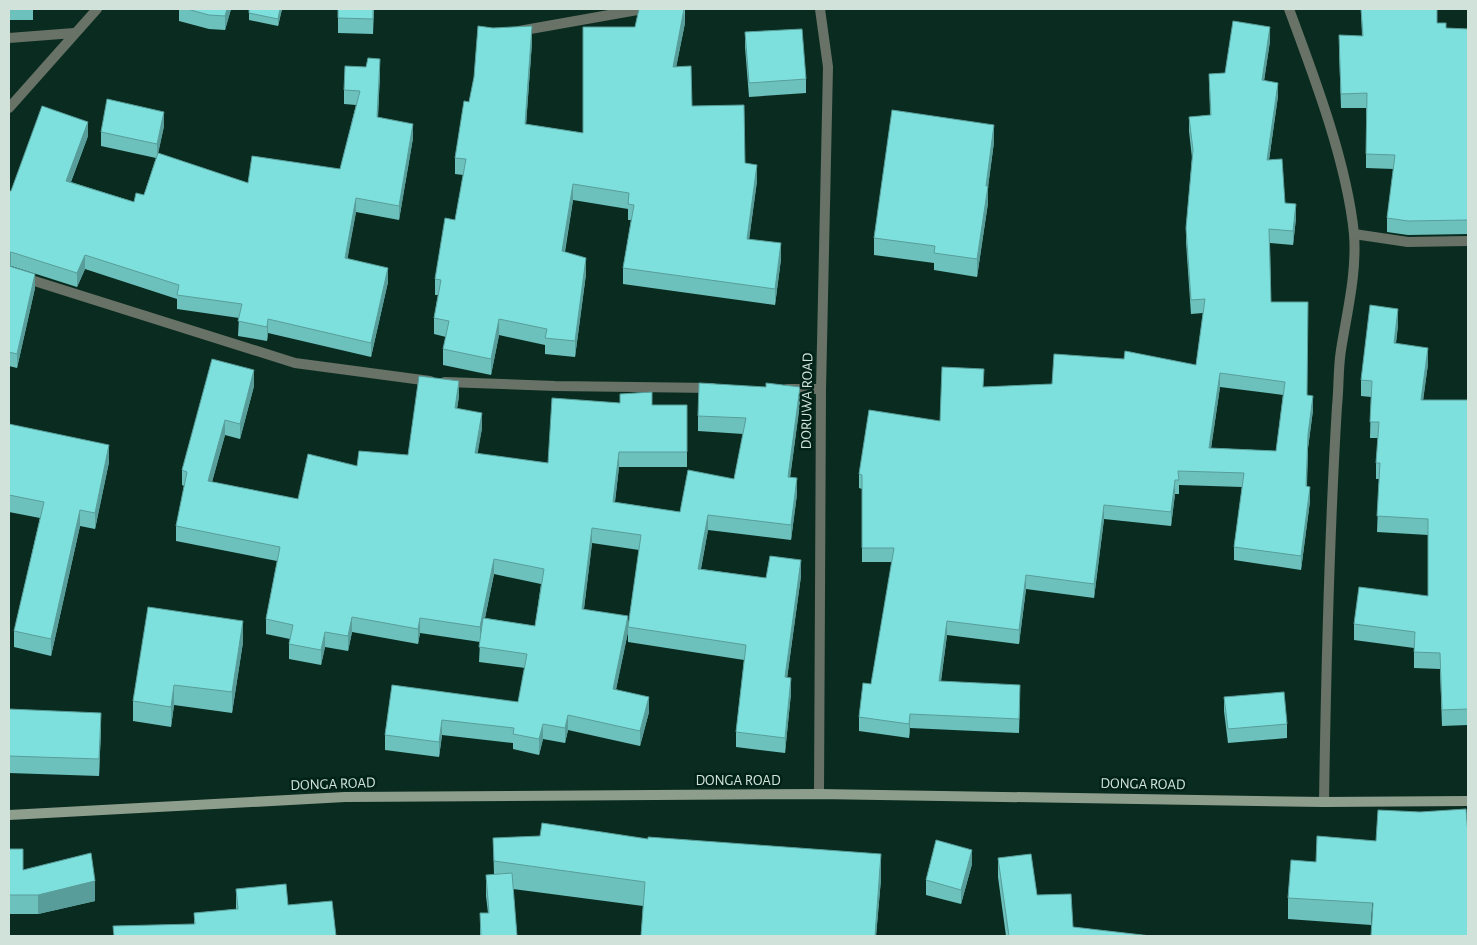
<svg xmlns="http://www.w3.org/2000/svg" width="1477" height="945" font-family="'Alegreya Sans',sans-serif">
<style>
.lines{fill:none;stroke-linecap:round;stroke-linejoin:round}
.street{stroke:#687267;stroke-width:10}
.secondary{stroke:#8e9e8d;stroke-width:10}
.wall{fill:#6cc1bd;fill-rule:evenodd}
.shaded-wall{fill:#589d9a}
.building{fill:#7ee0dc;stroke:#589d9a;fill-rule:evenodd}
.labels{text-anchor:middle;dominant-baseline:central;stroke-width:5;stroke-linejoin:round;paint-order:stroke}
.street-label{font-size:15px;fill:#d0e2da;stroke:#012217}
</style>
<rect width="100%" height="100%" fill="#0a2c20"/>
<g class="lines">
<g class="street">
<path d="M1289,9C1314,76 1347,163 1354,234C1357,273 1347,312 1341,350C1338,368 1339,388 1337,406C1329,538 1326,670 1324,802"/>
<polyline points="519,31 643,9"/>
<polyline points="9,38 74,33"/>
<polyline points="9,108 97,9"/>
<polyline points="1354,234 1408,242 1468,241"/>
<polyline points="9,273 295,363 430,381"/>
<polyline points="445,382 555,386 713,388"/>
<polyline points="787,389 821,389"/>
<polyline points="819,794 821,389 828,67 820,9"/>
</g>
<polyline class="secondary" points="9,815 345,797 819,794 1324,802 1468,801"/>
</g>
<g class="wall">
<rect x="9" y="9" width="24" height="11"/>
<polygon points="179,9 231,9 225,30 209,29 179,21"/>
<polygon points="282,9 278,26 249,20 249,13"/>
<polygon points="338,9 374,9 373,34 338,33"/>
<polygon points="685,9 685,23 676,67 692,106 745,163 757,181 749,239 781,259 775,305 623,284 623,268 631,220 628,220 628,209 573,200 565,252 586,274 575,357 545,354 545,345 499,335 491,375 443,365 443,349 446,337 434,334 434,318 438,295 435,295 435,279 455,220 463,175 455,174 455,158 469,102 493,28 532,42 526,124 583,133 635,27"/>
<polygon points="1361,9 1437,9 1437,23 1446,28 1468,29 1468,234 1408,235 1387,232 1387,218 1394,169 1366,168 1366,108 1341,108 1339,49 1362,36"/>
<polygon points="745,32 806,79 806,93 749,97 745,47"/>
<path d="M1270,41L1264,81L1278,96L1269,160L1285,203L1296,218L1293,245L1270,243L1271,302L1313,410L1308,448L1307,486L1310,501L1301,570L1234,560V547L1242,487L1179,485V494H1175L1171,526L1104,519L1094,598L1026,589L1019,644L947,635L941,681L1020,699L1019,733L910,728L909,738L859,731V717L871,684L892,562H862V489L859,488V474L940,421L983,387L1052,384L1196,365L1203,313L1191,314L1186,242V228L1192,158L1189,131V117L1210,115L1209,74L1225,73ZM1220,387L1283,395L1276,451L1211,448Z"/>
<polygon points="380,73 378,118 413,138 399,220 356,212 347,259 388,282 371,357 268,333 267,341 238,336 239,318 177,309 177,299 85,269 77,287 11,266 35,288 17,368 9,366 9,191 11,191 88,136 71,182 134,202 144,195 156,158 101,146 101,132 164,126 158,153 248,183 340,169 356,105 344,104 344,90"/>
<polygon points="994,142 988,186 988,203 977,277 934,270 934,263 874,255 874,238"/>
<polygon points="1398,325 1396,343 1428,364 1423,400 1468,400 1468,725 1442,726 1440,669 1414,668 1414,648 1354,640 1354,624 1428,596 1428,535 1377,532 1379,479 1376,479 1376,463 1378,438 1370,438 1371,397 1361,396 1361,380"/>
<path d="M254,386L240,439L225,435L212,482L298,499L357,466L408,455L459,396L457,408L482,428L477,454L548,463L652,405H687V467H619L615,502L680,512L734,479L743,434L698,431V416L800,403L790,478L797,494L791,540L708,530L701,569L766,578L801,576L787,678L791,693L785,753L736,747V732L744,660L628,642V632L616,689L649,712L640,746L568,730L565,743L543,739L539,755L513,749V743L442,735L439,757L385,750V735L392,685L518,702L525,668L479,662L480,642L420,633L418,644L352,632L348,651L325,647L321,665L289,659V644L290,639L266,634V619L277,561L176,541V526L184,486L182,485V470ZM592,543L639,550L628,626L584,609ZM494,574L541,584L535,626L485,618Z"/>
<polygon points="9,424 109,462 95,529 80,526 51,656 14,647 14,631 40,518 9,512"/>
<polygon points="243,642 232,713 174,705 171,727 133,721 133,701"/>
<polygon points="1224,697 1287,724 1287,738 1228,743 1224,711"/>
<polygon points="9,709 101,729 99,776 9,773"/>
<polygon points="493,838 881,879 876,936 641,936 643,906 513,889 517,936 480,936 480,913 488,913 486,896 486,875 494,875"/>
<polygon points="1376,841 1371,925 1288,919 1288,898 1316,862"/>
<polygon points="9,849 23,870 95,901 38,914 9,914"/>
<polygon points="998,858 1037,895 1073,927 1151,936 1006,936 998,877"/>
<polygon points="972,864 961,904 926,895 926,880"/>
<polygon points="236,889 288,905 336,936 194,924 194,913 236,909"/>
</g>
<g class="shaded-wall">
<polygon points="227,9 231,9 225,30 225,16"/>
<polygon points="280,9 282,9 278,26 278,19"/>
<polygon points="684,9 685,23 673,83 673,67"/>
<polygon points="532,26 532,42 525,140 525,124"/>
<polygon points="1270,27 1270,41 1262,94 1262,80"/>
<polygon points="380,59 380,73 377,132 377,117"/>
<polygon points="1278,83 1278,96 1267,174 1267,160"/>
<polygon points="164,112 164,126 157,159 157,144"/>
<polygon points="88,122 88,136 66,195 66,181"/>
<polygon points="413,124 413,138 399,220 399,206"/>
<polygon points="994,125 994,142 986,203 986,186"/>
<polygon points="757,165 757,181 747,255 747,239"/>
<polygon points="573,184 573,200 562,267 562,251"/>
<polygon points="988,186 988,203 977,277 977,259"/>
<polygon points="356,198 356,212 345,273 345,258"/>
<polygon points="1296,204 1296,218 1293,245 1293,231"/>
<polygon points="781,243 781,259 775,305 775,289"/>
<polygon points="11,252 11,266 9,268 9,253"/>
<polygon points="85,255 85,269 77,287 77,273"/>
<polygon points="586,258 586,274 575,357 575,341"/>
<polygon points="388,268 388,282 371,357 371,343"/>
<polygon points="35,274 35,288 17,368 17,354"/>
<polygon points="1398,309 1398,325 1394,359 1394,343"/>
<polygon points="268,319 268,333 267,341 267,327"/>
<polygon points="499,319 499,335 491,375 491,359"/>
<polygon points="1428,348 1428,364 1421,416 1421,400"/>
<polygon points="254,370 254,386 240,439 240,424"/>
<polygon points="1220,373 1220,387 1209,462 1209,448"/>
<polygon points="459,381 459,396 455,423 455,408"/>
<polygon points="800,387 800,403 788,492 788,477"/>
<polygon points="1313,396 1313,410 1308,448 1306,500 1308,434"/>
<polygon points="482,413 482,428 475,469 475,453"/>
<polygon points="225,420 225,435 208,496 208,481"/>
<polygon points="109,445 109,462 95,529 95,513"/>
<polygon points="619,452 619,467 613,517 613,502"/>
<polygon points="797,478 797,494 791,540 791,525"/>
<polygon points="1175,480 1175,494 1171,526 1171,512"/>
<polygon points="1310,487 1310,501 1301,570 1301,556"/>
<polygon points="1104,505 1104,519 1094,598 1094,584"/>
<polygon points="80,510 80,526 51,656 51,639"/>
<polygon points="708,515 708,530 698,584 698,569"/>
<polygon points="592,528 592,543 582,624 582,609"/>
<polygon points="494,559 494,574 480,642 480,627"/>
<polygon points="801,560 801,576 785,693 785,677"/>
<polygon points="1026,575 1026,589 1019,644 1019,630"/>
<polygon points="628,616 628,632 613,704 613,689"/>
<polygon points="352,617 352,632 348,651 348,636"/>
<polygon points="420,618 420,633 418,644 418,629"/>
<polygon points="243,621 243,642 232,713 232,692"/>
<polygon points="947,621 947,635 939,695 939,681"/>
<polygon points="325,632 325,647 321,665 321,650"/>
<polygon points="791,678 791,693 785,753 785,738"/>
<polygon points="174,685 174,705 171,727 171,707"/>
<polygon points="649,697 649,712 640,746 640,731"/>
<polygon points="101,713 101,729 99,776 99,759"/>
<polygon points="910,714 910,728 909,738 909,724"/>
<polygon points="568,715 568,730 565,743 565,728"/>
<polygon points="442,720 442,735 439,757 439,742"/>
<polygon points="543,724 543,739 539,755 539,739"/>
<polygon points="972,850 972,864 961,904 961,890"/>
<polygon points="881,854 881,879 876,936 875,936"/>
<polygon points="95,881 95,901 38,914 38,895"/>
</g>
<g class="building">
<polygon points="187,9 227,9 225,16 209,15"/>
<polygon points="249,9 280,9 278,19 249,13"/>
<polygon points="338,9 373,9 373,19 338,18"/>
<polygon points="639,9 684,9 673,67 691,66 692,106 744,105 745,163 757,165 747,239 781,243 775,289 623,268 634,205 628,204 629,193 573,184 562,251 586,258 575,341 545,338 547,329 499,319 491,359 443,349 449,321 434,318 441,280 435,279 445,218 455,220 466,159 455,158 464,101 469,102 474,77 478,26 493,28 532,26 525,124 583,133 583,27 635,27"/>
<polygon points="1361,9 1437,9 1437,23 1446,23 1446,28 1468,29 1468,220 1408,221 1387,218 1395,155 1366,154 1367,93 1341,94 1339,35 1363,36"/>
<path d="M1233,21L1270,27L1262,80L1278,83L1267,160L1282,159L1285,203L1296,204L1293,231L1269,229L1271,302H1308L1307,395L1313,396L1308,434L1306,486L1310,487L1301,556L1234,547L1244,473L1178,471L1179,480H1175L1171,512L1104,505L1094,584L1026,575L1019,630L947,621L939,681L1020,685L1019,719L910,714L909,724L859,717L863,683L871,684L894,548H862V475L859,474L869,410L940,421L942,367L984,369L983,387L1052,384L1054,354L1124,359L1125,351L1196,365L1205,299L1191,300L1186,228L1193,150L1189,117L1211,115L1209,74L1225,73ZM1220,373L1285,382L1276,451L1209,448Z"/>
<polygon points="802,29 806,79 749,83 745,32"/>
<polygon points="368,58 380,59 377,117 413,124 399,206 356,198 345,258 388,268 371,343 268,319 267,327 238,321 242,304 177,295 179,285 85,255 77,273 11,252 9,253 9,191 11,191 42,106 88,122 66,181 134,202 136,193 144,195 158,153 248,183 252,156 340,169 360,91 344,90 345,66 366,67"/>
<polygon points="107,99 164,112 157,144 101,132"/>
<polygon points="892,110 994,125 986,186 988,186 977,259 934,253 935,246 874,238"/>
<polygon points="9,266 35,274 17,354 9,352"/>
<polygon points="1370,305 1398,309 1394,343 1428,348 1421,400 1468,400 1468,709 1442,710 1440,653 1414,652 1415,632 1354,624 1359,587 1428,596 1428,519 1377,516 1380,463 1376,463 1379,422 1370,422 1372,381 1361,380"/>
<polygon points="212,359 254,370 240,424 225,420 208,481 298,499 308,454 357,466 359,451 408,455 419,376 459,381 455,408 482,413 475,453 548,463 552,398 620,403 620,394 652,392 652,405 687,405 687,452 619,452 613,502 680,512 688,470 734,479 746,418 698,416 699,383 766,387 766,383 800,387 788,477 797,478 791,525 708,515 698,569 766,578 770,556 801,560 785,677 791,678 785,738 736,732 746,645 628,627 641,535 592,528 582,609 628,616 613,689 649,697 640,731 568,715 565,728 543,724 539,739 513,734 514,728 442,720 439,742 385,735 392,685 518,702 527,654 479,647 483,618 535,626 544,569 494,559 480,627 420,618 418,629 352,617 348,636 325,632 321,650 289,644 293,625 266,619 280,547 176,526 187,472 182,470"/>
<polygon points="9,424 109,445 95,513 80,510 51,639 14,631 44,502 9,495"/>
<polygon points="148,607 243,621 232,692 174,685 171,707 133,701"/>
<polygon points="1284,692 1287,724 1228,729 1224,697"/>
<polygon points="9,709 101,713 99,759 9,756"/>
<polygon points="1466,809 1468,835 1468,936 1371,936 1373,903 1288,898 1291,860 1316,862 1317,836 1376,841 1378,810 1420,812"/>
<polygon points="542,823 648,839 648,837 881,854 875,936 641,936 645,882 494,861 493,838 540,836"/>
<polygon points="936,840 972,850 961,890 926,880"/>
<polygon points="9,849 23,849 23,870 91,853 95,881 38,895 9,895"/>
<polygon points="1031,854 1037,895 1071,894 1073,927 1151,936 1009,936 998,858"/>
<polygon points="512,873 517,936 481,936 480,913 489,913 486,875"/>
<polygon points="286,884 288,905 332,901 336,936 114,936 113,926 195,924 194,913 238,909 236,889"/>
</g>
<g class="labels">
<g class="street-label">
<text transform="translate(807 401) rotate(-89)">DORUWA ROAD</text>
<text x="738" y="780">DONGA ROAD</text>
<text transform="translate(333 784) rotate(-2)">DONGA ROAD</text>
<text transform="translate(1143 784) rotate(1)">DONGA ROAD</text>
</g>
</g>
<rect width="1477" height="945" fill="none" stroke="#d0e2da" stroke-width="20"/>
</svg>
